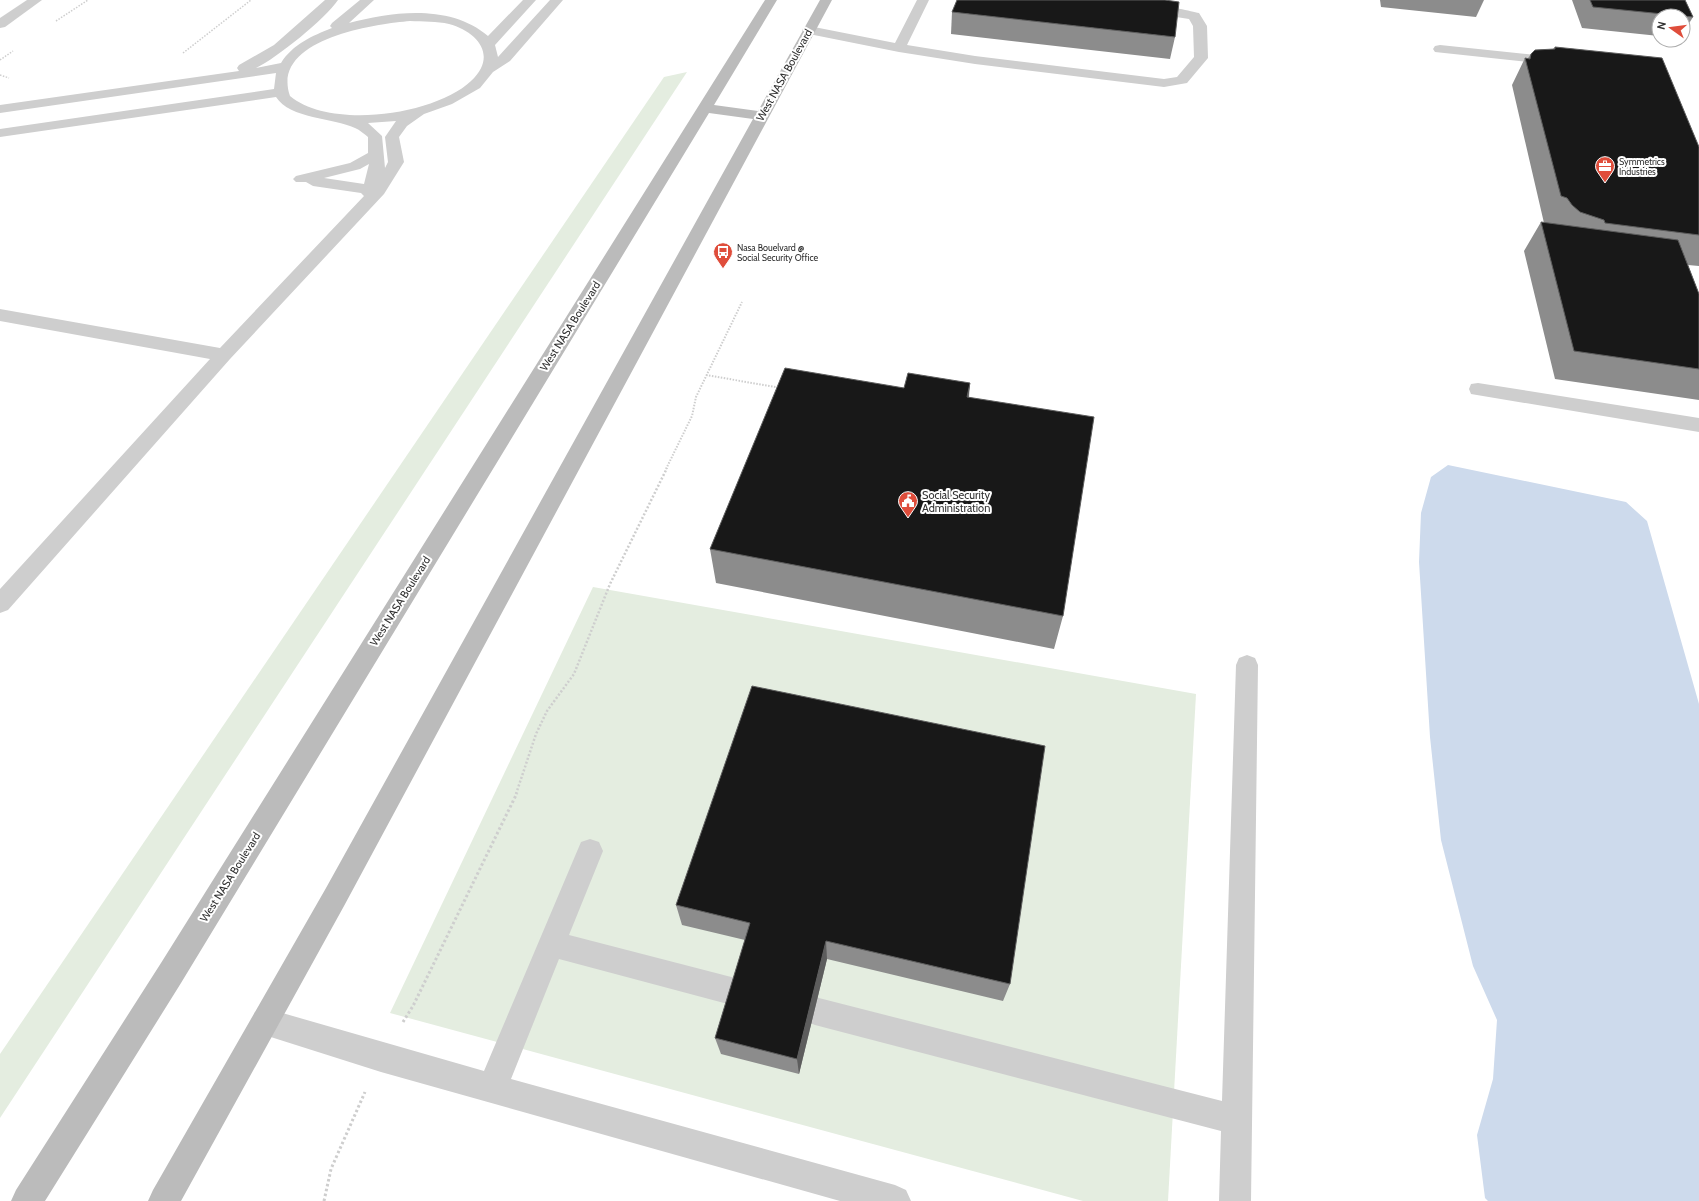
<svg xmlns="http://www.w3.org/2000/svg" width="1699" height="1201" font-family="Cabin,sans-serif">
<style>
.green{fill:#e4ede0}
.water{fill:#cddaec}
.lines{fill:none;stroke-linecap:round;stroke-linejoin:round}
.path-far3{stroke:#cecece;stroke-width:1.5;stroke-dasharray:1.5 1.5;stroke-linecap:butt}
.path-far2{stroke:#cecece;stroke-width:2;stroke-dasharray:1.5 1.5;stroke-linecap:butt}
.path-far1{stroke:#cecece;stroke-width:2.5;stroke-dasharray:2 2;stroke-linecap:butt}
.path{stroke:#cecece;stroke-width:3;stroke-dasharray:2.5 2.5;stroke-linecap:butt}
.service{fill:#cecece;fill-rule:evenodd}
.minor{fill:#cecece;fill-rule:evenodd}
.secondary{fill:#bbb;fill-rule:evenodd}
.wall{fill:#8c8c8c}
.shaded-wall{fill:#5d5d5d}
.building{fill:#181818;stroke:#5d5d5d}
.labels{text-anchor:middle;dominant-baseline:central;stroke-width:4;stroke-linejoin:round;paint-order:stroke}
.far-poi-label{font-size:9px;fill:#313131;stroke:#fff;text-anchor:start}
.street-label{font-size:11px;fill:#313131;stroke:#fff}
.poi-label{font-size:11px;fill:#313131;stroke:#fff;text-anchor:start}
</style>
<rect width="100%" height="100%" fill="#fff"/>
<g class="green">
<polygon points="687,72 0,1118 0,1054 664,77"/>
<polygon points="593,587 1196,694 1168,1201 1083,1201 390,1013"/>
</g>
<polygon class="water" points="1448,465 1626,502 1647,521 1699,704 1699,1201 1488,1201 1485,1198 1477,1135 1493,1079 1497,1020 1473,966 1441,840 1430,737 1419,562 1421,513 1431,477"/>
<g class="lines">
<g class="path-far3">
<polyline points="56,21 88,0"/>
<polyline points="183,53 251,0"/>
<polyline points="0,60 13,51"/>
<polyline points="0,75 9,78"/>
</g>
<g class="path-far2">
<polyline points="706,375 781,388"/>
<polyline points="666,469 692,416 696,397 742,302"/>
</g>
<polyline class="path-far1" points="516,794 536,734 547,711 574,674 610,584 667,468"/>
<g class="path">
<polyline points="403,1022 413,1006 517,793"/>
<polyline points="324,1201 331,1169 365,1092"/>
</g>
<g class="service">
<path d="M325,0H338C325,19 277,58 256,68L281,63C293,44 312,36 332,28L330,26L332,23L360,0H374L349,23C393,11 451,4 488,36L523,0H536L495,45L498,57L550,0H563L510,61L493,72L480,88L452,104L424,114L407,126L399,137L404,162L384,194L230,359L8,610L0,613V589L210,359L0,321V309L220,348L364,196L361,193L313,186L306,182H296L293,179L296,176L350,163L368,153V137C364,134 360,130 355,128C334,118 290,119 276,97L0,137V129L274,89L276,73L0,113V105L239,71L237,68L239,65L274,45ZM410,21C423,22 437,21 449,24C478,32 498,56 471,81C435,115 331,130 290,96C270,39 375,24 410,21ZM396,121L385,137L388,162L385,168L382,136L368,123ZM369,164L364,184L324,178L360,169Z"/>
<path d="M917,0H929L907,45L975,56L1164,79L1177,77L1194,57L1193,26L1189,19L1144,12L1143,9C1149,0 1188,11 1199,13L1207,26L1208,58L1187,83L1164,87L975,64L899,52L804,33L802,30L804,27L809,26L895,43Z"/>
<polygon points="1440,45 1555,57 1560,58 1562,61 1560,64 1555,65 1435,52 1433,49 1435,46"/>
<polygon points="1478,383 1699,418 1699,432 1471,394 1469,389 1471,384"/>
<polygon points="1247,655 1255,658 1258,665 1251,1201 1219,1201 1221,1131 815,1025 805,1021 801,1011 805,1001 815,997 1222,1101 1236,665 1239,658"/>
<polygon points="590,839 599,842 603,851 569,935 739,979 749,983 753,993 749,1003 739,1007 559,959 511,1079 895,1185 906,1190 911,1201 840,1201 381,1072 255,1032 251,1022 255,1012 265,1008 484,1071 581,842"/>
</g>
<polygon class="minor" points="27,0 42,0 5,27 0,28 0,18"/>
<polygon class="secondary" points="765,0 777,0 714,105 758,111 820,0 832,0 344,906 181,1201 148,1201 153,1190 326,888 753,119 709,113 181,983 45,1201 11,1201 16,1190 161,963"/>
</g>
<g class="wall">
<polygon points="1380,0 1484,0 1476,17 1381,7"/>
<polygon points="1572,0 1685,0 1693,17 1683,33 1683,16 1659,16 1659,36 1582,28"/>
<polygon points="952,12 1175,37 1170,59 951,34"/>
<polygon points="1555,47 1699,147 1699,266 1688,265 1699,294 1699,400 1555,379 1524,251 1541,222 1544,223 1512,85 1525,58 1528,58 1531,54 1553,49"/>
<polygon points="970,383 969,397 1063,616 1054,649 716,583 710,549 904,388"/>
<polygon points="676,905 1010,984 1003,1001 827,959 799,1074 721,1054 715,1038 745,940 682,925"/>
</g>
<g class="shaded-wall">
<polygon points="970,383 966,420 967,397"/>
<polygon points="826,941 827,959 799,1074 797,1059"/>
</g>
<g class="building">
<polygon points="957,0 1165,0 1179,2 1175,37 952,12"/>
<polygon points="1590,0 1685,0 1693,17 1593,7"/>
<polygon points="1555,47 1662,58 1699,147 1699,235 1605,223 1604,220 1580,212 1572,205 1567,198 1561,196 1525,58 1530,59 1531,54 1535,50 1555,49"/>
<polygon points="1541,222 1678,240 1699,294 1699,369 1574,351"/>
<polygon points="785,368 904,388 908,373 970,383 967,397 1094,417 1063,616 710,549"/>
<polygon points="752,686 1045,746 1010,984 826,941 797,1059 715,1038 750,923 676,905"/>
</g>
<defs>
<symbol id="office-pin" viewBox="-11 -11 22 30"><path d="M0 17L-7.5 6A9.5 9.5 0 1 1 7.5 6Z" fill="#df4d3b" stroke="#fff"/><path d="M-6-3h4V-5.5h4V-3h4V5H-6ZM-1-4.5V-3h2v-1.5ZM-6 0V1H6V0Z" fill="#fff"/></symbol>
<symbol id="bus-pin" viewBox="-11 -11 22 30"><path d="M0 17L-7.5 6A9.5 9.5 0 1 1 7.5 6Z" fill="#df4d3b" stroke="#fff"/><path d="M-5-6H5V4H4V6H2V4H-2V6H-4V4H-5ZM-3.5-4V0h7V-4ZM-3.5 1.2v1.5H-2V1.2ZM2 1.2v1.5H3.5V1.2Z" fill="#fff"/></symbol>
<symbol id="civic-pin" viewBox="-11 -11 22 30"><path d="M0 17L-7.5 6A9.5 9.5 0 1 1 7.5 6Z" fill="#df4d3b" stroke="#fff"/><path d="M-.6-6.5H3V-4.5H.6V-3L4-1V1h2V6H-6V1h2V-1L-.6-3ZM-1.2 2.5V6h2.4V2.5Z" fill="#fff"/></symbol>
</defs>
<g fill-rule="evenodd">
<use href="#office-pin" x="1594" y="155" width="22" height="30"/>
<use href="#bus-pin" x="712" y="241" width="22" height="30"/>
<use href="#civic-pin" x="897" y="490" width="22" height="30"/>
</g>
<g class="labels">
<g class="far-poi-label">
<text x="1619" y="161">Symmetrics<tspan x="1619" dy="10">Industries</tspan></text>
<text x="737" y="247">Nasa Bouelvard @<tspan x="737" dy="10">Social Security Office</tspan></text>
</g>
<g class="street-label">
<text transform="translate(784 75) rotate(-61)">West NASA Boulevard</text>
<text transform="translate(570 326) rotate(-58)">West NASA Boulevard</text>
<text transform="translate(400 601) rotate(-58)">West NASA Boulevard</text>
<text transform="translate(230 877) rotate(-58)">West NASA Boulevard</text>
</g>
<g class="poi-label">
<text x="922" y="495">Social Security<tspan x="922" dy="13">Administration</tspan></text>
</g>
</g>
<g transform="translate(1671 28) rotate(284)"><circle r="19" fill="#ffffff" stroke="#adadad"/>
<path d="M0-3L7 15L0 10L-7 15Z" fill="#df4d3b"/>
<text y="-6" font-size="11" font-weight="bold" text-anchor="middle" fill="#313131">N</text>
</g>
</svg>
